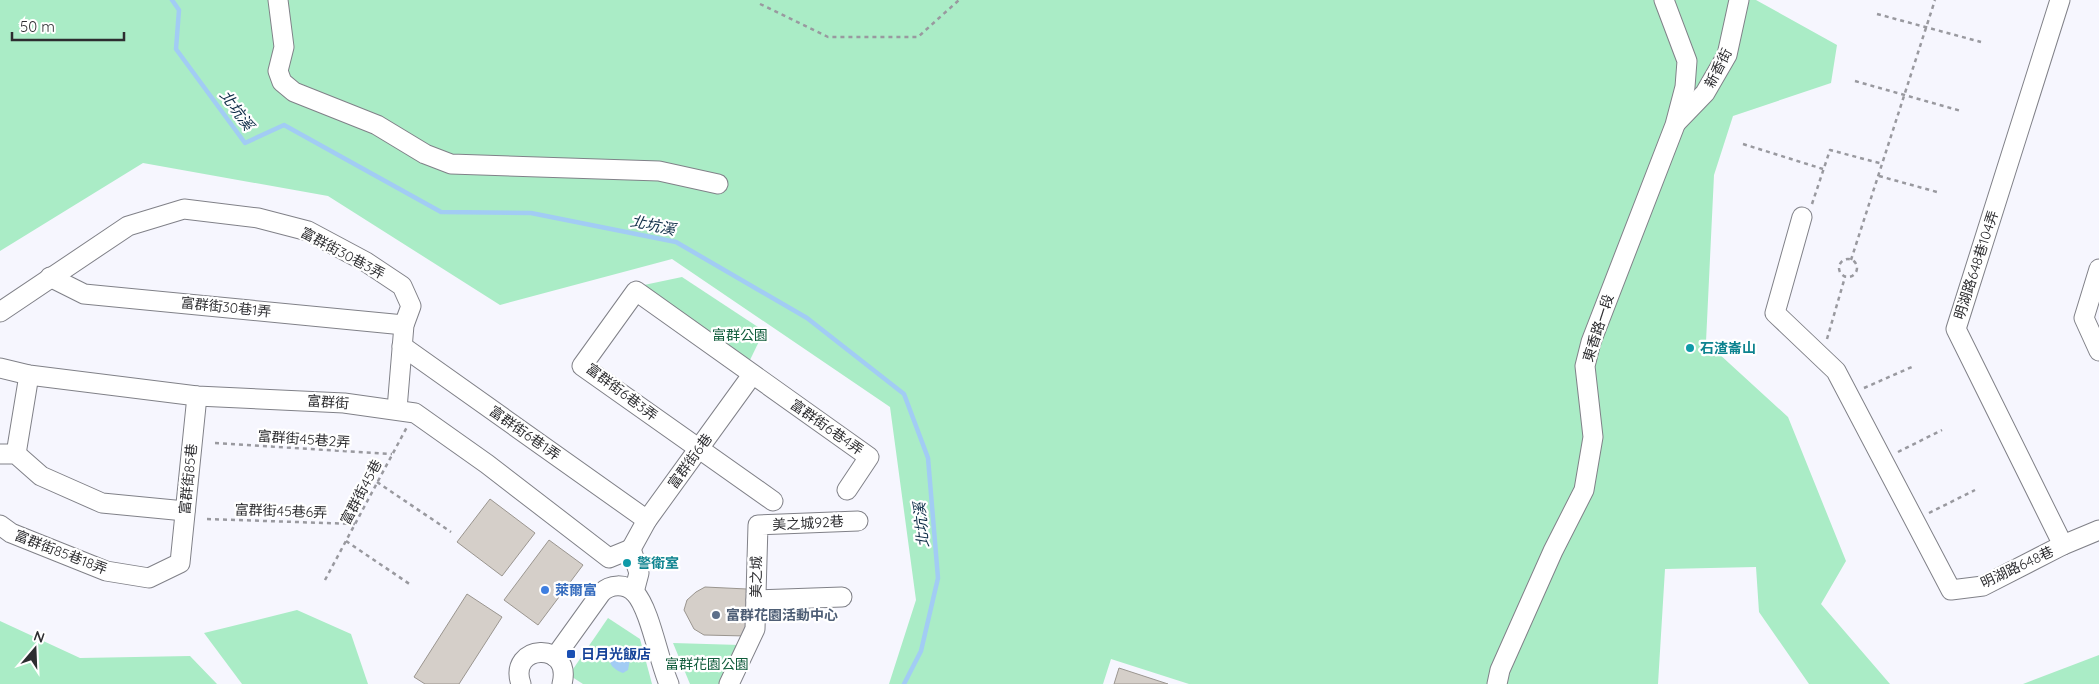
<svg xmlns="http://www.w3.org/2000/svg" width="2099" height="684" font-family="Quicksand,'Noto Sans TC',sans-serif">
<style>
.green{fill:#aaecc6}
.water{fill:#a2ccf4}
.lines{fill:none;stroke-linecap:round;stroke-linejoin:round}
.stream{stroke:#a2ccf4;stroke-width:4.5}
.building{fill:#d5cfc9;stroke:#9a958f}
.minor-casing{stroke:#808188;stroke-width:21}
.path{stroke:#99999f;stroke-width:2.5;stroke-dasharray:4 4;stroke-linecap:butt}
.minor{stroke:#fff;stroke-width:19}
.culture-dot{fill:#0f9aa8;stroke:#fff;stroke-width:2}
.shop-dot{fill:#3f7fe0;stroke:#fff;stroke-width:2}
.service-dot{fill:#5c6f8a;stroke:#fff;stroke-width:2}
.transit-dot{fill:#1a4fb4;stroke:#fff;stroke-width:2}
.labels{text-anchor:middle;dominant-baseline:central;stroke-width:4.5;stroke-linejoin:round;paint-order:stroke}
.street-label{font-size:14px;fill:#2d2d30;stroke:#fff}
.park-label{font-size:14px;fill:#105c3b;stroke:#fff}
.culture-label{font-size:14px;font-weight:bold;fill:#0d838f;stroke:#fff;text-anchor:start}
.shop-label{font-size:14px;font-weight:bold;fill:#366cbe;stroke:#fff;text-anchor:start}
.service-label{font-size:14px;font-weight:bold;fill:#4e5e75;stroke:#fff;text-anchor:start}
.transit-label{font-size:14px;font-weight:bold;fill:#164399;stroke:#fff;text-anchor:start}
.water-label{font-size:15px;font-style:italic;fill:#0d2c46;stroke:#fff}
</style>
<rect width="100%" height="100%" fill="#f6f6fe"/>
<g class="green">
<polygon points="0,0 1756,0 1837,45 1831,83 1733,116 1714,175 1706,342 1788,417 1846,561 1821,604 1890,684 1809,684 1759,612 1756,567 1665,569 1658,684 1189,684 1111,659 1103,684 889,684 916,600 890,407 672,259 500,305 328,196 143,163 0,251"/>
<polygon points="682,277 764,331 750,360 644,285"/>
<polygon points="297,610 351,634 368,684 242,684 204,633"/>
<polygon points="608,618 640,639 652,684 583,684 569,675"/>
<polygon points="0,621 80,658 190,656 217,684 0,684"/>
<polygon points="673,643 740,645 723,684 690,684"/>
<polygon points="2099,655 2099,684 2023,684"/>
</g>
<path class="water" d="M621,649L628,653L630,659L628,670L623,673C608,668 603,654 621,649Z"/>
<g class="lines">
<polyline class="stream" points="172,0 179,10 176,49 245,143 284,125 441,212 531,213 676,242 807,318 904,394 928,458 938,578 921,651 904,684"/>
</g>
<g class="building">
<polygon points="490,499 535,533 502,576 457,542"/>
<polygon points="549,540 583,565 538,625 504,600"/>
<polygon points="705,587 747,589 746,636 704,635 694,629 684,610 687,600 696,592"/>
<polygon points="467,594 502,617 459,684 425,684 414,677"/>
<polygon points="1119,668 1168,684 1114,684"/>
</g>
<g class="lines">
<defs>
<g id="minor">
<polyline points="278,0 284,47 278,71 282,82 294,92 377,125 425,154 451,164 659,171 718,184"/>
<polyline points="2060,0 1956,329 2063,545"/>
<polyline points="1677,122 1705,93 1727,55 1739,0"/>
<polyline points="1802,217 1775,313 1836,371 1951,590 1983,586 2063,545 2099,530"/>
<polyline points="2099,269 2084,318 2099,351"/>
<polyline points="50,277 84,294 404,325"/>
<polyline points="0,312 128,226 184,209 258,218 308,231 366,262 402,286 411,306 404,325 397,409"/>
<polyline points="402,346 647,520"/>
<polyline points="0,368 29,375 197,396 344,403 415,413 487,464 609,558 631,549"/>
<polyline points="0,454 16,454 41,476 102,503 185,511"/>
<polyline points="16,454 29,375"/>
<polyline points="773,501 582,366 636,291 869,457 847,490"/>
<polyline points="0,525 11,533 106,571 149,578 180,563 197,396"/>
<polyline points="631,549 647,520 752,375"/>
<polyline points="631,549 639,573 634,592"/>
<polyline points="756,600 842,597"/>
<path d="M555,657L601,593C610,584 625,583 635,593C650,609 659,662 669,684"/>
<path d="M521,684C507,644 573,640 562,684"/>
<polyline points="729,684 755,629 758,525 858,521"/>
<polyline points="1497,684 1500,670 1553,551 1584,490 1593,437 1585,366 1591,342 1675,125 1685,87 1687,61 1664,0"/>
</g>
</defs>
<use href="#minor" class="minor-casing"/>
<g class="path">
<polyline points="760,4 828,37 918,37 959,0"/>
<polyline points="1877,14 1981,42"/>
<polyline points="1855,81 1961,111"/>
<polyline points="1743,144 1823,169"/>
<polyline points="1879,176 1937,192"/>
<polyline points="1812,204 1830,150 1883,164"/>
<circle cx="1848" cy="268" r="9"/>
<polyline points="1851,260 1935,0"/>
<polyline points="1827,339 1845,277"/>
<polyline points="1864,388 1914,366"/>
<polyline points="215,443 392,454"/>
<polyline points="1898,452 1942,430"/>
<polyline points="377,482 451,532"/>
<polyline points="1929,513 1975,490"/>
<polyline points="207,519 355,524"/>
<polyline points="346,541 411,585"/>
<polyline points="325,580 407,427"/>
</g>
<use href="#minor" class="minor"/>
</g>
<g class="culture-dot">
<circle cx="1690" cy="348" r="5"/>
<circle cx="627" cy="563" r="5"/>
</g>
<circle class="shop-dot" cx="545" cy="590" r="5"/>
<circle class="service-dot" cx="716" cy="615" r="5"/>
<rect class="transit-dot" x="566" y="649" width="10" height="10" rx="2.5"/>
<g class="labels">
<g class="street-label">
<text transform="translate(1718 68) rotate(-63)">新香街</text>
<text transform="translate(343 253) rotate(28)">富群街30巷3弄</text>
<text transform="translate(1976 265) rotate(-72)">明湖路648巷104弄</text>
<text transform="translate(226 307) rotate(6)">富群街30巷1弄</text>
<text transform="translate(1598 328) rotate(-72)">東香路一段</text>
<text transform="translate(622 392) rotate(37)">富群街6巷3弄</text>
<text transform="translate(328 402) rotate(4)">富群街</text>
<text transform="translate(827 427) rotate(35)">富群街6巷4弄</text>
<text transform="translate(525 433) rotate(35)">富群街6巷1弄</text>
<text transform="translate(304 439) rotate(4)">富群街45巷2弄</text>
<text transform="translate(690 461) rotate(-54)">富群街6巷</text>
<text transform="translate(188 479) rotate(-84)">富群街85巷</text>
<text transform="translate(361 492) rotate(-62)">富群街45巷</text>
<text transform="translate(281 511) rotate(2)">富群街45巷6弄</text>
<text transform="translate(808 523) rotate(-3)">美之城92巷</text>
<text transform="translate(61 552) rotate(21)">富群街85巷18弄</text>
<text transform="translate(2017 567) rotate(-25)">明湖路648巷</text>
<text transform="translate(756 577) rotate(-89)">美之城</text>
</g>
<g class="park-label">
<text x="740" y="335">富群公園</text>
<text x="707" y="664">富群花園公園</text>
</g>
<g class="culture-label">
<text x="1700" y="348">石渣崙山</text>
<text x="637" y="563">警衛室</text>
</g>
<g class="shop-label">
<text x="555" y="590">萊爾富</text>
</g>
<g class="service-label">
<text x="726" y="615">富群花園活動中心</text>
</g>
<g class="transit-label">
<text x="581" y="654">日月光飯店</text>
</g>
<g class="water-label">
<text transform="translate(237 110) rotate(54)">北坑溪</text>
<text transform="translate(653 225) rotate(12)">北坑溪</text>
<text transform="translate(921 525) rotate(-95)">北坑溪</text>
</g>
</g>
<g transform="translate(35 649) rotate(19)" stroke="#ffffff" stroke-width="4" paint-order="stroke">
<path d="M0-4L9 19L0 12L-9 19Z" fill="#2d2d30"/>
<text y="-8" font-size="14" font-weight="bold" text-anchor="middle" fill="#2d2d30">N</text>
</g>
<path d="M12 32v8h112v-8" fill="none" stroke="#2d2d30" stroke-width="2.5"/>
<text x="20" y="32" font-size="15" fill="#2d2d30" stroke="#ffffff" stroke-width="4" paint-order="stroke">50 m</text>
</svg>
